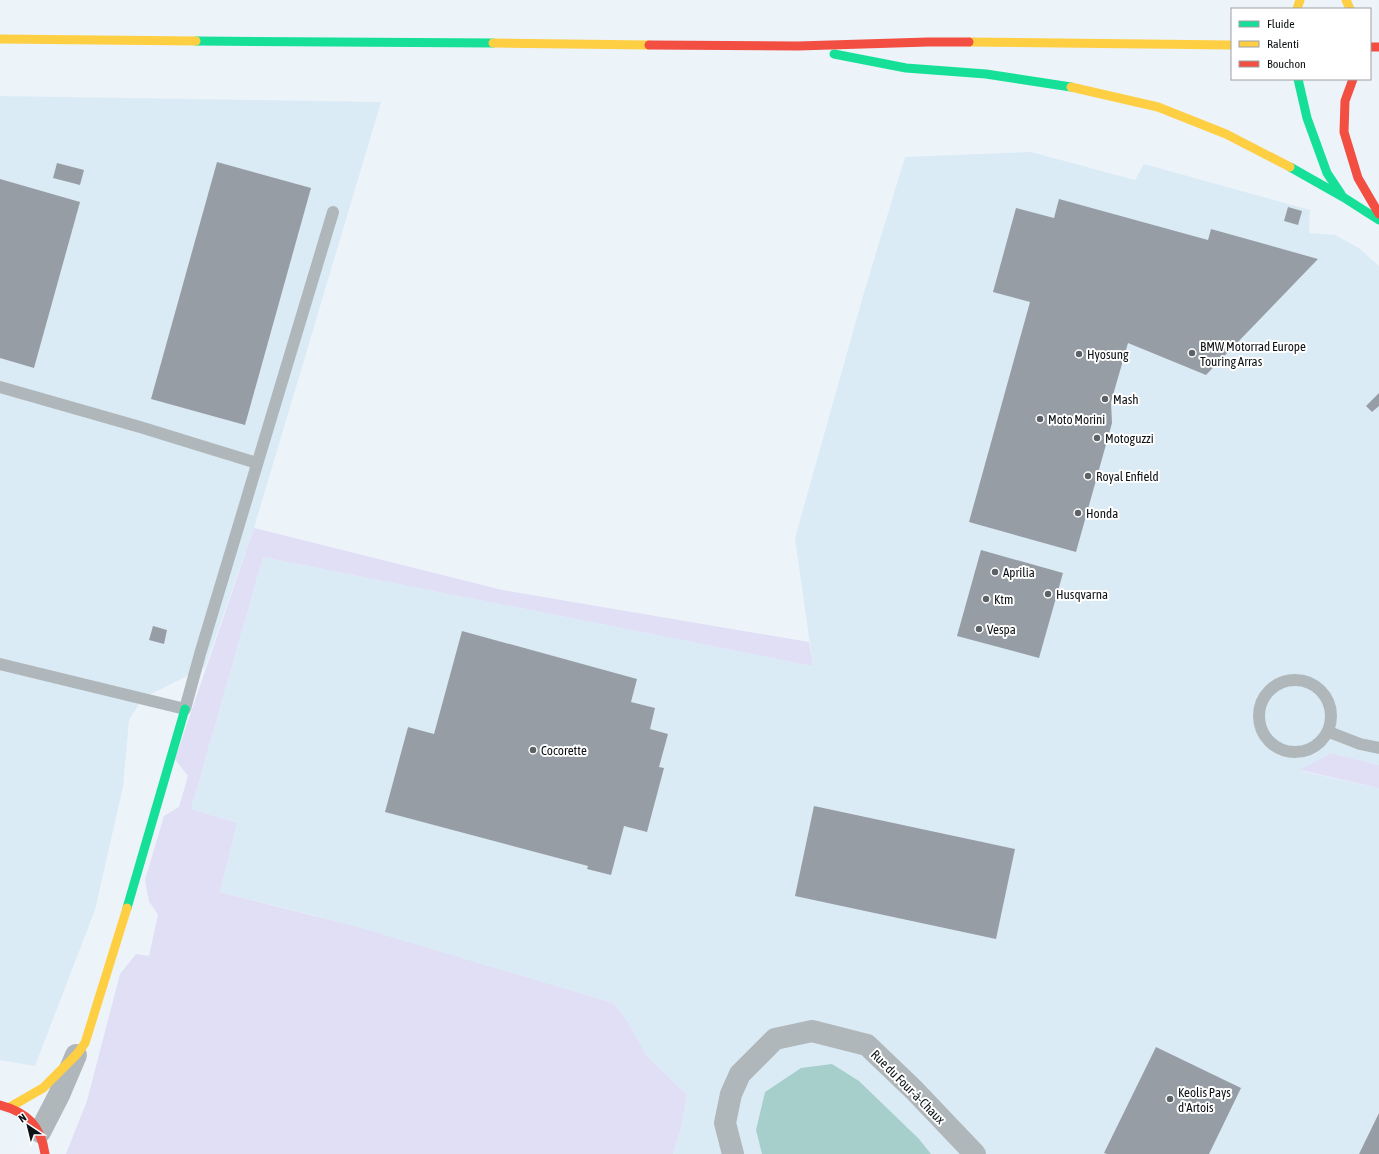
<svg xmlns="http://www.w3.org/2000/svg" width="1379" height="1154" font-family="'Asap Condensed',sans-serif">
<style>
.built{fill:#dbebf6}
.green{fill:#e0dff5}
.water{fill:#a6cfcc}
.building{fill:#979da5}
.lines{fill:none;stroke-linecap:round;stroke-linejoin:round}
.lane{stroke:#b0b7ba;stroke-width:12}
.street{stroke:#b0b7ba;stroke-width:22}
.fast{stroke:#16e098;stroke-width:9}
.slow{stroke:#ffcf43;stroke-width:9}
.jam{stroke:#f24e42;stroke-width:9}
.poi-dot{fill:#5b6165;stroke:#fff;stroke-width:1.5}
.labels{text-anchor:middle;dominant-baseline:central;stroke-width:4;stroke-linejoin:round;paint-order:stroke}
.poi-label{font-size:13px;fill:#0d1216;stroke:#fff;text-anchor:start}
.street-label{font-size:13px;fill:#0d1216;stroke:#fff}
</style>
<rect width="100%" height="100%" fill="#ecf3f9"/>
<g class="built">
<polygon points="0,96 381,102 254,528 205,667 143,698 129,720 123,787 95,910 35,1066 0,1060"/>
<polygon points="1031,152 1135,180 1144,164 1310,210 1309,233 1335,235 1359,248 1379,266 1379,765 1331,753 1301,771 1379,788 1379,1154 673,1154 681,1127 687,1095 647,1056 627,1021 613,1003 316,916 220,892 237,823 191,809 263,557 813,666 795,538 863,296 905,157"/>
</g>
<g class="green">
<polygon points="254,528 502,590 809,642 813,666 263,557 191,809 237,823 220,892 354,926 613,1003 627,1021 647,1056 687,1095 681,1127 673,1154 66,1154 87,1101 120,974 136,954 149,956 158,915 149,901 145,880 164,816 179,807 188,776 175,759"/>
<polygon points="1331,753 1379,765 1379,788 1300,770"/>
</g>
<polygon class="water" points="832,1064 859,1081 919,1139 931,1154 762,1154 756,1130 765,1092 801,1068"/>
<g class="building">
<polygon points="217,162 311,188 245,425 151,399"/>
<polygon points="57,163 84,170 80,185 53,178"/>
<polygon points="0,179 80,202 34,368 0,358"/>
<polygon points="1059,199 1208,240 1211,229 1318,259 1206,375 1128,343 1111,402 1112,423 1076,552 969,522 1030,302 993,292 1016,208 1054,218"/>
<polygon points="1288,207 1302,211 1298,225 1284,221"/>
<polygon points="1379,393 1379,406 1372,412 1366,406"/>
<polygon points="981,550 1063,573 1039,658 957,636"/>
<polygon points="153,626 167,630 164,644 149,640"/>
<polygon points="462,631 637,679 631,702 655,708 650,729 668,734 659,767 664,768 647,832 624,826 611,875 587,869 588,866 385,812 408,727 434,734"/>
<polygon points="814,806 1015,849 996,939 795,896"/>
<polygon points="1156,1047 1241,1088 1209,1154 1107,1154 1104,1153"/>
<polygon points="1379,1113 1379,1154 1359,1154"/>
</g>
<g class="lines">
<g class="lane">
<polyline points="0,387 140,427 257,463"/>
<polyline points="0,664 185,709 200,654 333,212"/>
<circle cx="1295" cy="716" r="36"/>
<polyline points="1329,732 1360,744 1379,748"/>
</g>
<g class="street">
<polyline points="40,1132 59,1095 76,1055"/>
<polyline points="733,1154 725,1123 731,1094 740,1074 775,1039 812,1031 867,1045 914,1090 975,1154"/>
</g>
<g class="fast">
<polyline points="196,41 493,43"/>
<polyline points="834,54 906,68 986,74 1071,87"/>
<polyline points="1298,79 1307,118 1327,173 1341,194"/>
<polyline points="1290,167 1343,197 1379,220"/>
<polyline points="127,908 185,709"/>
</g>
<g class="slow">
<polyline points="1346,0 1350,9"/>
<polyline points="1297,9 1300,0"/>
<polyline points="0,39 196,41"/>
<polyline points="969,42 1232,45"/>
<polyline points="493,43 649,45"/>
<polyline points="1071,87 1158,107 1226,134 1290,167"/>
<polyline points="10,1107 43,1088 77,1054 85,1043 127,908"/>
</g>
<g class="jam">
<polyline points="649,45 798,46 928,42 969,42"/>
<polyline points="1370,47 1379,47"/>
<polyline points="1353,79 1345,101 1344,132 1358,178 1379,214"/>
<path d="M0,1105C27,1112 41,1126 45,1154"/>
</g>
</g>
<g class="poi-dot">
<circle cx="1192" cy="353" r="4"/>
<circle cx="1079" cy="354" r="4"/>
<circle cx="1105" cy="399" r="4"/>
<circle cx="1040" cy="419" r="4"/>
<circle cx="1097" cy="438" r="4"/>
<circle cx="1088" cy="476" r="4"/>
<circle cx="1078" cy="513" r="4"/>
<circle cx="995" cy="572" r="4"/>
<circle cx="1048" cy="594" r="4"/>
<circle cx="986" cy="599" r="4"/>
<circle cx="979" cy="629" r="4"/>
<circle cx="533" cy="750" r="4"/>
<circle cx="1170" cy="1099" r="4"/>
</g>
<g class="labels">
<g class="poi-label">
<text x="1200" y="346">BMW Motorrad Europe<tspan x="1200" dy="15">Touring Arras</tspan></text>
<text x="1087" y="354">Hyosung</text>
<text x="1113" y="399">Mash</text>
<text x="1048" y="419">Moto Morini</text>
<text x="1105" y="438">Motoguzzi</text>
<text x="1096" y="476">Royal Enfield</text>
<text x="1086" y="513">Honda</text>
<text x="1003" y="572">Aprilia</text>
<text x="1056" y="594">Husqvarna</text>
<text x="994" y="599">Ktm</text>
<text x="987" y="629">Vespa</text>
<text x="541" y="750">Cocorette</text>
<text x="1178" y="1092">Keolis Pays<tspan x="1178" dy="15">d'Artois</tspan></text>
</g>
<g class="street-label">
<text transform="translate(908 1087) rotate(45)">Rue du Four-à-Chaux</text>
</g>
</g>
<rect x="1231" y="8" width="140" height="72" fill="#ffffff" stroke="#9ea0a2"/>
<rect x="1239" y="21" width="20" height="6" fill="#16e098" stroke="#9ea0a2"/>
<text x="1267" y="28" font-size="12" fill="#0d1216">Fluide</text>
<rect x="1239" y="41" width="20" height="6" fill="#ffcf43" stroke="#9ea0a2"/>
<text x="1267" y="48" font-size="12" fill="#0d1216">Ralenti</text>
<rect x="1239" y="61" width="20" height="6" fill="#f24e42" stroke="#9ea0a2"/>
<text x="1267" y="68" font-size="12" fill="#0d1216">Bouchon</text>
<g transform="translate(28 1126) rotate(325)" stroke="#ffffff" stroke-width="3" paint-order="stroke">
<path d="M0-3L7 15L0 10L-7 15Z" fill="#0d1216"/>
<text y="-6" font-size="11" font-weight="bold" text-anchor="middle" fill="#0d1216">N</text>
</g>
</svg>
